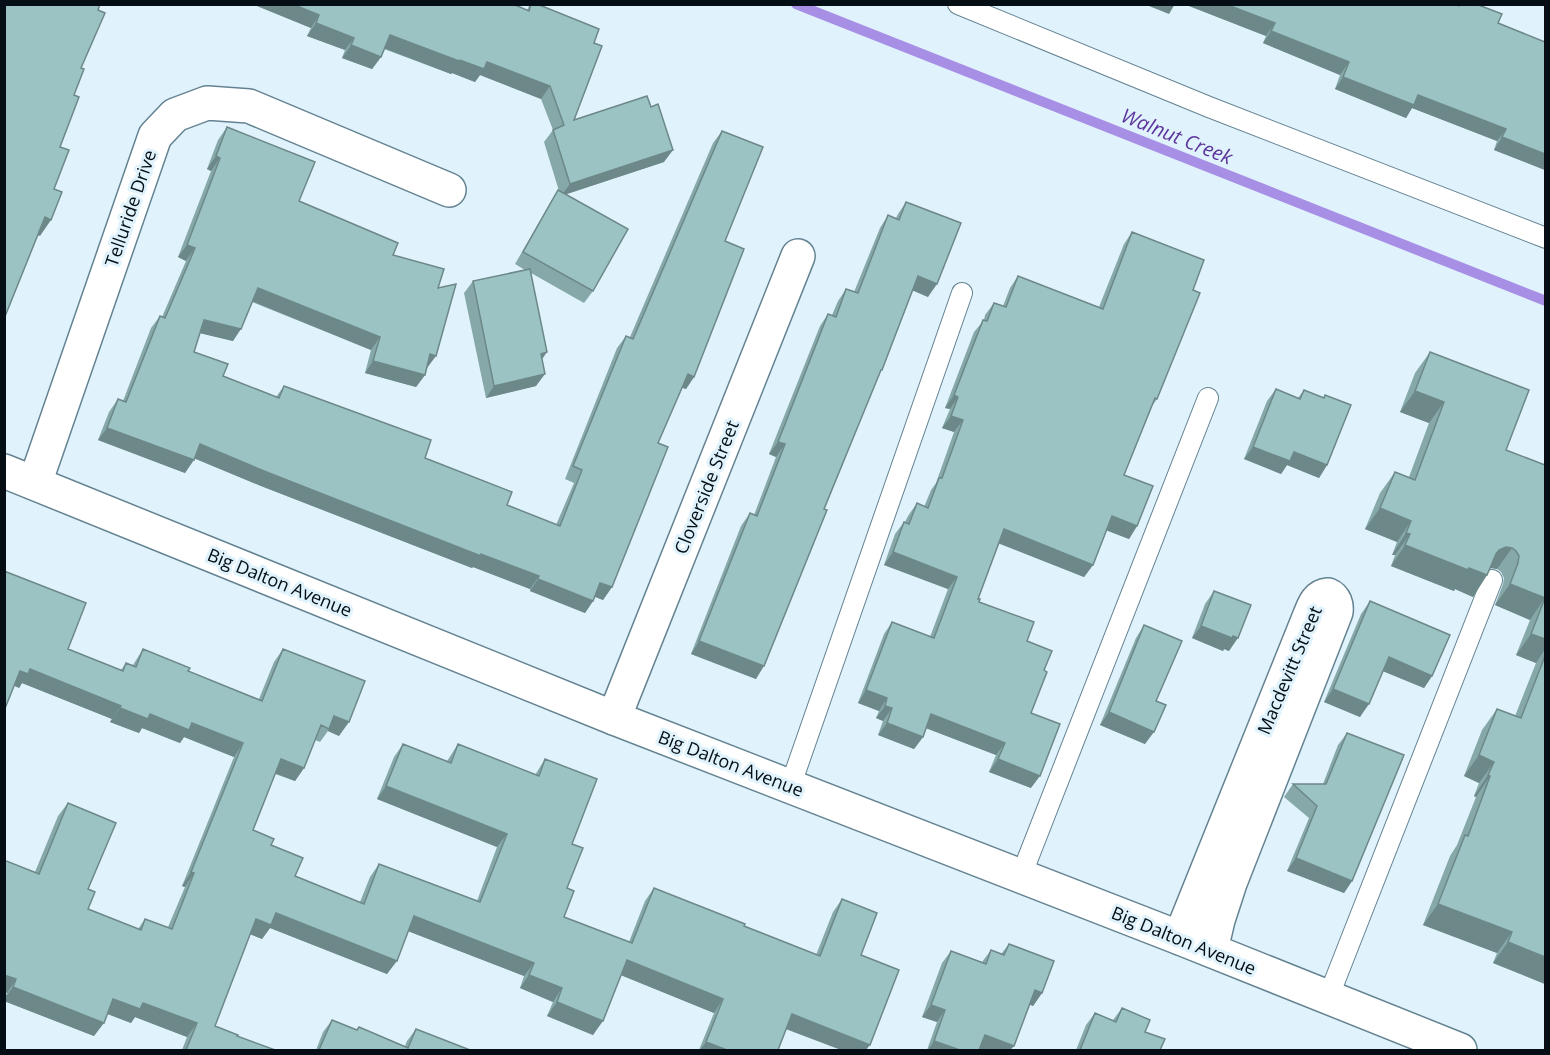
<svg xmlns="http://www.w3.org/2000/svg" width="1550" height="1055" font-family="'Open Sans',sans-serif">
<style>
.lines{fill:none;stroke-linecap:round;stroke-linejoin:round}
.stream{stroke:#a88fe6;stroke-width:10}
.lane-casing{stroke:#648392;stroke-width:22}
.street-casing{stroke:#648392;stroke-width:36}
.lane{stroke:#fff;stroke-width:20}
.street{stroke:#fff;stroke-width:33}
.wall{fill:#86a8a8}
.shaded-wall{fill:#6d8888}
.building{fill:#9cc3c3;stroke:#6d8888;stroke-width:1.5}
.labels{text-anchor:middle;dominant-baseline:central;stroke-width:6;stroke-linejoin:round;paint-order:stroke}
.street-label{font-size:18px;fill:#040e14;stroke:#e0f3fd}
.water-label{font-size:20px;font-style:italic;fill:#5c359b;stroke:#e0f3fd}
</style>
<rect width="100%" height="100%" fill="#e0f3fd"/>
<g class="lines">
<polyline class="stream" points="796,4 1546,301"/>
<defs>
<g id="lane">
<polyline points="958,4 1209,107 1546,238"/>
<polyline points="790,787 962,293"/>
<polyline points="1021,876 1208,398"/>
<polyline points="1328,998 1492,580"/>
</g>
<g id="street">
<polyline points="4,471 614,718 1180,938 1460,1050"/>
<polyline points="35,483 155,136 175,115 207,103 249,106 449,190"/>
<polyline points="614,718 798,256"/>
<path d="M1180,938L1310,615C1314,605 1317,596 1328,595C1335,598 1337,605 1336,612L1230,883L1218,920L1211,950"/>
</g>
</defs>
<use href="#lane" class="lane-casing"/>
<use href="#street" class="street-casing"/>
<use href="#lane" class="lane"/>
<use href="#street" class="street"/>
</g>
<g class="wall">
<polygon points="252,4 527,10 530,4 537,4 594,43 574,120 664,162 566,194 593,291 584,303 531,273 542,359 536,386 486,398 464,293 473,281 525,270 515,264 550,203 558,190 559,191 544,142 553,130 541,99 480,75 475,82 452,73 451,74 384,49 381,57 372,69 342,58 345,50 307,36 311,28"/>
<polygon points="1184,4 1476,4 1498,23 1545,42 1545,170 1494,150 1497,141 1412,108 1406,118 1335,89 1340,75 1263,43 1266,36"/>
<polygon points="227,127 299,201 393,255 438,288 427,368 426,368 425,375 416,387 365,373 371,350 252,302 233,341 200,333 194,352 223,376 276,397 284,386 425,458 507,505 556,525 574,483 565,479 617,348 626,336 630,337 713,143 722,131 725,241 694,377 686,389 682,388 658,443 612,587 603,600 595,597 593,601 585,613 530,591 530,589 473,567 472,568 261,486 194,458 185,473 98,440 109,412 118,399 123,401 151,328 160,316 162,317 186,261 178,257 211,171 207,169 218,140"/>
<polygon points="906,202 928,297 913,290 756,679 691,654 741,526 750,513 754,515 776,457 769,454 820,326 828,314 832,315 838,301 846,289 854,292 880,228 888,215 896,218 898,214"/>
<polygon points="1132,232 1193,290 1157,399 1152,406 1124,475 1137,526 1129,539 1106,530 1093,565 1084,577 999,543 978,599 979,602 1027,641 1044,670 1031,713 1031,788 989,772 996,755 926,728 923,737 914,749 878,735 883,721 876,718 879,711 858,703 884,634 892,622 930,637 948,589 884,565 895,534 904,522 905,522 908,516 917,503 924,507 931,490 936,483 954,432 942,428 950,409 945,408 974,332 984,320 985,315 994,303 1003,306 1010,288 1018,276 1099,307 1124,244"/>
<polygon points="1430,352 1506,450 1545,465 1545,984 1493,963 1497,953 1423,925 1450,856 1457,845 1476,797 1474,796 1479,783 1464,776 1482,730 1497,709 1515,716 1536,663 1516,655 1530,620 1495,605 1503,584 1504,578 1501,572 1497,569 1490,568 1487,575 1473,597 1455,589 1454,591 1391,566 1395,555 1392,555 1397,542 1365,529 1380,493 1395,472 1409,477 1429,423 1400,412 1415,373"/>
<polygon points="1276,389 1298,398 1304,390 1323,398 1325,395 1327,465 1319,478 1287,465 1281,474 1244,459 1267,401"/>
<polygon points="4,571 68,649 121,670 126,663 133,665 143,649 188,671 259,699 274,662 283,649 339,736 328,731 320,742 315,740 304,768 295,781 275,774 253,830 271,845 295,876 360,902 370,877 379,864 477,901 497,847 377,799 394,757 403,744 447,761 449,758 458,744 535,775 545,759 572,844 564,917 629,942 645,901 654,888 744,926 816,955 833,912 842,899 877,913 786,1029 778,1050 699,1050 714,1013 621,975 593,1035 547,1016 553,1002 520,988 524,976 408,931 387,974 270,928 262,939 250,934 215,1026 237,1036 275,1050 182,1050 187,1037 135,1017 131,1023 107,1014 94,1036 4,1001 4,998 7,993 4,992 4,860 35,872 58,816 68,803 88,889 88,909 138,929 145,919 168,927 185,887 182,886 234,757 184,737 180,743 142,728 139,733 110,722 112,719 22,683 19,688"/>
<polygon points="1214,591 1229,651 1224,649 1223,651 1192,638 1205,604"/>
<polygon points="1370,601 1432,676 1424,688 1383,671 1360,717 1324,702 1361,614"/>
<polygon points="1144,625 1156,701 1145,744 1100,725 1136,638"/>
<polygon points="1347,733 1375,826 1373,830 1352,881 1344,893 1287,871 1309,818 1284,797 1293,784 1323,784 1338,745"/>
<polygon points="1009,944 1042,993 1033,1006 1029,1004 1014,1046 1010,1050 985,1050 980,1049 979,1050 927,1050 937,1022 922,1017 942,963 951,951 982,962 991,950 1001,954"/>
<polygon points="1122,1008 1145,1032 1160,1050 1076,1050 1086,1025 1095,1013 1113,1020"/>
<polygon points="332,1020 357,1030 359,1027 405,1046 407,1041 416,1029 470,1050 316,1050 323,1032"/>
</g>
<g class="shaded-wall">
<polygon points="252,4 292,4 319,15 311,28"/>
<polygon points="1144,4 1175,4 1169,14"/>
<polygon points="1184,4 1225,4 1275,23 1266,36"/>
<polygon points="316,23 354,38 345,50 307,36"/>
<polygon points="1271,31 1349,62 1340,75 1263,43"/>
<polygon points="390,35 460,60 487,62 550,86 541,99 480,75 475,82 452,73 451,74 381,47"/>
<polygon points="351,45 381,57 372,69 342,58"/>
<polygon points="1343,77 1418,95 1506,129 1497,141 1412,108 1406,118 1335,89"/>
<polygon points="1502,137 1545,154 1545,170 1494,150"/>
<polygon points="673,150 664,162 561,196 570,184"/>
<polygon points="216,156 220,158 211,171 207,169"/>
<polygon points="45,217 51,220 40,236 33,233"/>
<polygon points="187,245 195,248 186,261 178,257"/>
<polygon points="918,276 937,284 928,297 909,289"/>
<polygon points="258,288 380,337 371,350 249,300"/>
<polygon points="204,320 241,329 233,341 195,332"/>
<polygon points="547,352 538,365 541,354"/>
<polygon points="430,354 436,356 427,368 421,367"/>
<polygon points="373,361 425,375 416,387 365,373"/>
<polygon points="545,374 536,386 486,398 494,386"/>
<polygon points="688,374 694,377 686,389 679,386"/>
<polygon points="1415,391 1444,402 1429,423 1400,412"/>
<polygon points="954,395 958,397 950,409 945,408"/>
<polygon points="951,416 963,420 954,432 942,428"/>
<polygon points="107,428 194,460 185,473 98,440"/>
<polygon points="778,442 785,444 776,457 769,454"/>
<polygon points="200,444 481,554 539,576 530,589 473,567 472,568 261,486 191,457"/>
<polygon points="1253,447 1294,452 1327,465 1319,478 1287,465 1281,474 1244,459"/>
<polygon points="1380,508 1411,521 1397,542 1365,529"/>
<polygon points="1112,516 1137,526 1129,539 1103,529"/>
<polygon points="1004,529 1093,565 1084,577 995,542"/>
<polygon points="1406,533 1410,534 1395,555 1392,555"/>
<polygon points="1405,545 1469,568 1487,575 1473,597 1455,589 1454,591 1391,566"/>
<polygon points="1506,547 1512,548 1497,569 1491,568 1484,571 1499,550"/>
<polygon points="893,552 957,577 948,589 884,565"/>
<polygon points="538,579 593,601 585,613 530,591"/>
<polygon points="600,583 612,587 603,600 591,595"/>
<polygon points="1510,584 1545,598 1530,620 1495,605"/>
<polygon points="1201,626 1233,636 1238,638 1229,651 1224,649 1223,651 1192,638"/>
<polygon points="1531,634 1545,639 1545,649 1536,663 1516,655"/>
<polygon points="699,641 764,666 756,679 691,654"/>
<polygon points="1389,657 1432,676 1424,688 1380,670"/>
<polygon points="30,669 121,706 112,719 22,683 19,688 10,684 20,671"/>
<polygon points="1333,689 1369,704 1360,717 1324,702"/>
<polygon points="866,690 887,698 879,711 858,703"/>
<polygon points="885,706 892,708 883,721 876,718"/>
<polygon points="120,708 192,723 243,743 234,757 184,737 180,743 142,728 139,733 110,722"/>
<polygon points="1109,712 1154,732 1145,744 1100,725"/>
<polygon points="931,714 1005,743 996,755 923,727"/>
<polygon points="334,716 349,722 339,736 328,731"/>
<polygon points="887,723 923,737 914,749 878,735"/>
<polygon points="1479,755 1494,762 1479,783 1464,776"/>
<polygon points="281,759 304,768 295,781 272,772"/>
<polygon points="998,759 1040,776 1031,788 989,772"/>
<polygon points="1488,775 1490,776 1476,797 1474,796"/>
<polygon points="386,786 507,834 497,847 377,799"/>
<polygon points="1296,858 1352,881 1344,893 1287,871"/>
<polygon points="191,872 194,873 185,887 182,886"/>
<polygon points="1438,904 1512,932 1497,953 1423,925"/>
<polygon points="276,913 397,961 387,974 270,928 262,939 247,933 256,919"/>
<polygon points="414,916 534,963 524,976 405,930"/>
<polygon points="1508,942 1545,957 1545,984 1493,963"/>
<polygon points="627,960 723,999 714,1013 618,974"/>
<polygon points="4,975 16,979 7,993 4,992"/>
<polygon points="529,975 562,988 553,1002 520,988"/>
<polygon points="13,987 104,1023 94,1036 4,1001 4,999"/>
<polygon points="1035,990 1042,993 1033,1006 1026,1003"/>
<polygon points="113,999 143,1003 197,1023 187,1037 135,1017 131,1023 103,1012"/>
<polygon points="557,1002 603,1021 593,1035 547,1016"/>
<polygon points="931,1005 945,1010 937,1022 922,1017"/>
<polygon points="792,1014 870,1045 866,1050 841,1050 783,1028"/>
<polygon points="985,1035 1014,1046 1010,1050 985,1050 976,1047"/>
<polygon points="934,1041 960,1050 928,1050"/>
<polygon points="706,1042 727,1050 700,1050"/>
</g>
<g class="building">
<polygon points="4,4 100,4 98,10 105,13 81,68 84,69 74,95 79,97 60,147 69,150 54,189 62,192 51,220 45,217 4,319"/>
<polygon points="292,4 513,4 529,11 531,4 537,4 599,29 594,43 602,46 574,120 647,96 651,107 658,104 673,150 570,184 553,130 564,125 550,86 487,62 484,69 460,60 459,61 390,35 381,57 351,45 354,38 316,23 319,15"/>
<polygon points="1225,4 1456,4 1459,6 1460,4 1476,4 1502,14 1498,23 1545,42 1545,154 1502,137 1506,129 1418,95 1414,105 1343,77 1349,62 1271,31 1275,23"/>
<polygon points="227,127 315,162 299,201 398,243 393,255 444,269 438,288 456,284 436,356 430,354 425,375 373,361 380,337 258,288 241,329 204,320 194,352 228,364 223,376 279,398 284,386 431,440 425,458 512,492 507,505 560,526 582,470 573,466 626,336 633,339 722,131 763,147 725,241 744,249 694,377 688,374 658,443 668,447 612,587 600,583 593,601 538,579 539,576 481,554 481,556 269,473 200,444 194,460 107,428 118,399 126,402 160,316 165,318 195,248 187,245 220,158 216,156"/>
<polygon points="558,190 628,229 593,291 523,252"/>
<polygon points="906,202 961,223 937,284 918,276 882,370 881,370 824,509 827,510 764,666 699,641 750,513 757,516 785,444 778,442 828,314 836,317 846,289 858,293 888,215 899,220"/>
<polygon points="1132,232 1204,260 1193,290 1200,293 1157,399 1155,398 1124,475 1153,486 1137,526 1112,516 1093,565 1004,529 978,599 980,599 979,602 1034,622 1027,641 1052,651 1044,670 1047,672 1031,713 1060,724 1040,776 998,759 1005,743 931,714 923,737 887,723 892,708 885,706 887,698 866,690 892,622 934,638 957,577 893,552 904,522 909,524 917,503 928,508 939,478 942,478 963,420 951,416 958,397 954,395 983,320 987,321 994,303 1006,307 1018,276 1103,309"/>
<polygon points="530,269 547,352 541,354 545,374 494,386 473,281"/>
<polygon points="1430,352 1529,390 1506,450 1545,465 1545,639 1531,634 1545,598 1510,584 1518,563 1519,556 1516,551 1512,548 1506,547 1499,550 1496,554 1487,575 1469,568 1468,570 1405,545 1410,534 1406,533 1411,521 1380,508 1395,472 1415,480 1444,402 1415,391"/>
<polygon points="1276,389 1300,399 1304,390 1324,398 1325,395 1351,405 1327,465 1294,452 1290,461 1253,447"/>
<polygon points="4,571 86,603 68,649 123,671 126,663 136,667 143,649 190,668 188,671 262,701 283,649 365,681 349,722 334,716 329,729 321,725 304,768 281,759 253,830 274,839 271,845 303,858 295,876 364,904 379,864 480,902 507,834 386,786 403,744 451,763 458,744 539,776 545,759 597,779 572,844 583,848 567,888 574,891 564,917 632,943 654,888 745,924 744,926 820,956 842,899 877,913 861,955 899,970 870,1045 792,1014 778,1050 727,1050 706,1042 723,999 627,960 603,1021 557,1002 562,988 529,975 534,963 414,916 397,961 276,913 271,925 256,919 215,1026 238,1035 237,1036 275,1050 186,1050 197,1023 143,1003 140,1009 113,999 104,1023 13,987 16,979 4,975 4,860 39,874 68,803 116,823 88,889 95,892 88,909 141,930 145,919 172,929 194,873 191,872 243,743 192,723 189,730 150,714 148,719 120,708 121,706 30,669 28,674 20,671 4,711"/>
<polygon points="1214,591 1251,605 1238,638 1233,636 1232,638 1201,626"/>
<polygon points="1370,601 1450,635 1432,676 1389,657 1369,704 1333,689"/>
<polygon points="1144,625 1182,641 1156,701 1166,705 1154,732 1109,712"/>
<polygon points="1545,656 1545,957 1508,942 1512,932 1438,904 1465,835 1468,836 1490,776 1488,775 1494,762 1479,755 1497,709 1521,718"/>
<polygon points="1347,733 1404,755 1352,881 1296,858 1317,806 1293,784 1326,784"/>
<polygon points="1009,944 1054,961 1042,993 1035,990 1014,1046 985,1035 979,1050 960,1050 934,1041 945,1010 931,1005 951,951 986,964 991,950 1004,955"/>
<polygon points="1122,1008 1150,1020 1145,1032 1165,1039 1160,1050 1080,1050 1095,1013 1116,1022"/>
<polygon points="332,1020 357,1030 359,1027 408,1048 416,1029 470,1050 319,1050"/>
</g>
<g class="labels">
<g class="street-label">
<text transform="translate(130 208) rotate(-71)">Telluride Drive</text>
<text transform="translate(706 487) rotate(-68)">Cloverside Street</text>
<text transform="translate(280 582) rotate(22)">Big Dalton Avenue</text>
<text transform="translate(1289 670) rotate(-67)">Macdevitt Street</text>
<text transform="translate(731 763) rotate(21)">Big Dalton Avenue</text>
<text transform="translate(1184 940) rotate(22)">Big Dalton Avenue</text>
</g>
<g class="water-label">
<text transform="translate(1177 136) rotate(22)">Walnut Creek</text>
</g>
</g>
<rect width="1550" height="1055" fill="none" stroke="#040e14" stroke-width="12"/>
</svg>
